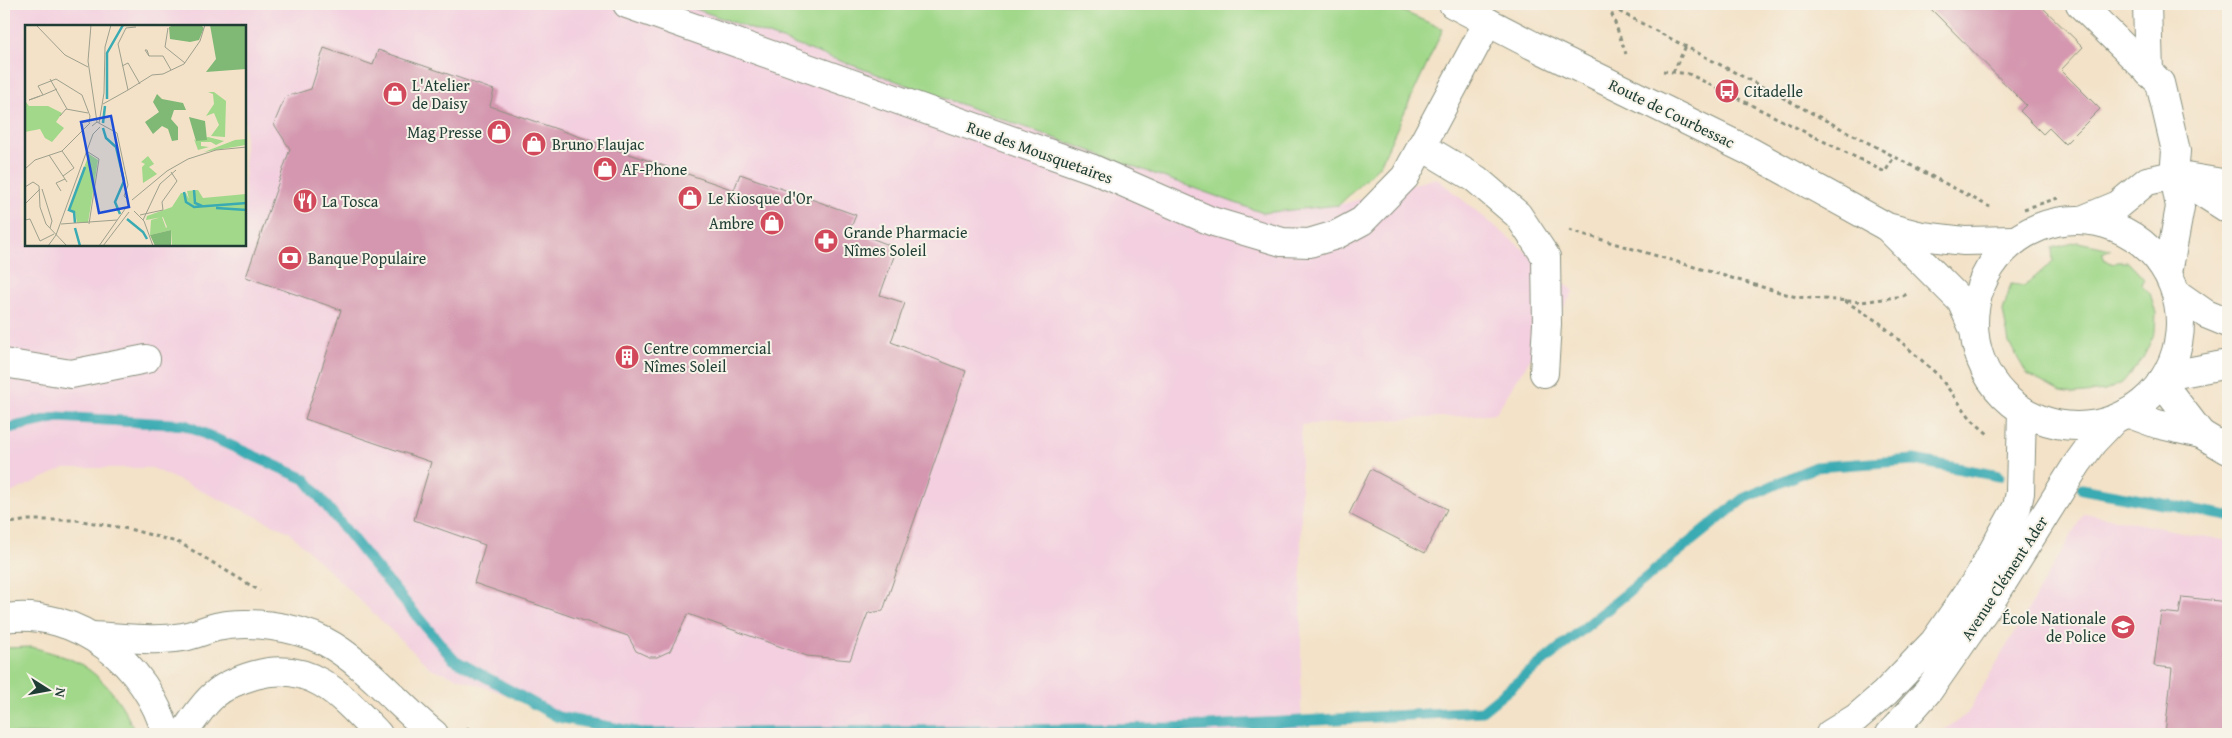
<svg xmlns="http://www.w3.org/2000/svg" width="2232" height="738" font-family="'Gentium Book Plus',serif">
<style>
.built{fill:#f3cfdf;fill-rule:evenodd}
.green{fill:#a1d88a;stroke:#608a5f}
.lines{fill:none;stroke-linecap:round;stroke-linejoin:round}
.stream{stroke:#3aabb3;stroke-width:11}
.building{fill:#d497af}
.minor-casing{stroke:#89907e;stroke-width:30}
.major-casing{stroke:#89907e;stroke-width:30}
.path{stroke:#89907e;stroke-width:3;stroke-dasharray:4 4;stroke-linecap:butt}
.minor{stroke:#fff;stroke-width:28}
.major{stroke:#fff;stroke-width:28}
.labels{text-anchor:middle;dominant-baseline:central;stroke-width:4;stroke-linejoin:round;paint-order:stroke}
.poi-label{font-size:16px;fill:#1f3d34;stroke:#f7f3e8;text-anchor:start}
.street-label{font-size:16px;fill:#1f3d34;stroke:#f7f3e8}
.inset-river{fill:none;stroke:#3aabb3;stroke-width:2.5}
.inset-road{fill:none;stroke:#9ea08d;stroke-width:1}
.view{fill:#1d4ed8;fill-opacity:0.15;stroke:#1d4ed8;stroke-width:2.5}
.inset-edge{fill:none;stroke:#1f3d34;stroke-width:2.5}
</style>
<rect width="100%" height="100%" fill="#f7f3e8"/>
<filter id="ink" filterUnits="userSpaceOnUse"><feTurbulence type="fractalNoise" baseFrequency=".02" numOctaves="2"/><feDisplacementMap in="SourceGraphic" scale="10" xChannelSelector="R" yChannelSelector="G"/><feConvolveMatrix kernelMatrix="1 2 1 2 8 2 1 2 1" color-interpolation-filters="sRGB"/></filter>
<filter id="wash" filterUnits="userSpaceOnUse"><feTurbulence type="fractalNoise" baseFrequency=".0096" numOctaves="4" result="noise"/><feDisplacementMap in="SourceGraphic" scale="20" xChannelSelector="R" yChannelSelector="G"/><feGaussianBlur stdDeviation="1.12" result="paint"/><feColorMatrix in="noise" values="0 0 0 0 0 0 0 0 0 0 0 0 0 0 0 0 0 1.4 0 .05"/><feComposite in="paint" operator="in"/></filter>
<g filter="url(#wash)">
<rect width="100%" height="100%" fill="#f3e2c8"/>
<g class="built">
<path d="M4,4H682L1263,213L1339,205L1436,178L1574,291L1495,414L1301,425V734H616L430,668L289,532L152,468H65L4,496ZM26,26H245V245H26Z"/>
<polygon points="2084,513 2228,541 2228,734 1938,734 1967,714"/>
</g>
<g class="green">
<polygon points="682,4 1386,4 1443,29 1380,165 1339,205 1263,213"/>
<polygon points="2078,242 2111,249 2102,253 2105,260 2112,264 2117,262 2128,262 2144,279 2141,284 2150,293 2156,313 2155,332 2143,358 2122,383 2105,391 2074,394 2060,392 2027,374 2009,343 2003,311 2011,284 2025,286 2053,261 2052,248"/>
<path d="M32,647C45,651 58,654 70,659C100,671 125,704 135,734H4V648Z"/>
</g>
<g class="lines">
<g class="stream">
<polyline points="4,429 59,417 185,425 305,479 368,558 453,659 558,717 646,734 1172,728 1482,711 1743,499 1815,467 1914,460 1999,476"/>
<polyline points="2082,489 2228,516"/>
</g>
</g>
<g id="blocks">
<g class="building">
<polygon points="1926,4 2039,4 2083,47 2061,70 2100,109 2065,144 2049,128 2043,134 2020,111 2026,105"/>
<polygon points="324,48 373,65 378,50 494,90 490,106 734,190 740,174 856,215 850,230 897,248 880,295 905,303 891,342 966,371 883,611 868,613 850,660 807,656 688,614 670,651 657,657 649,657 636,651 628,636 474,583 485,545 414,520 431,462 305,419 341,310 246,277 290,149 274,124 285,97 311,89"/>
<polygon points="1371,469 1447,509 1425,553 1349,514"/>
<polygon points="2182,597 2228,602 2228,719 2226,734 2165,734 2172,668 2154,666 2161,612 2179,614"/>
</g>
</g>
</g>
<g filter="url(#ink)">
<use href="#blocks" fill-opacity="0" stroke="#89907e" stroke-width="1"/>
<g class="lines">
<defs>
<g id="minor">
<polyline points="627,4 1093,169 1211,221 1282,242 1309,243 1336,235 1362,221 1405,177 1488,22"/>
<polyline points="1453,4 1532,45 1749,151 1887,227 1922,236 1964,241 2015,240"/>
<polyline points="2080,4 2160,83 2176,151 2174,175 2180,207 2168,273"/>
<polyline points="2147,4 2149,73"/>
<polyline points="1421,146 1476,179 1518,215 1546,257 1547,324 1544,373"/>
<polyline points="2184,181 2228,209"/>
<polyline points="2084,219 2118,205 2147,181 2174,175 2228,184"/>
<circle cx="2077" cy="323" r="103"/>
<polyline points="1888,228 1961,301 1974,330"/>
<polyline points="2176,293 2206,314 2228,323"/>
<polyline points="4,363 71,374 146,359"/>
<polyline points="2166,376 2228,364"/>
<polyline points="2161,382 2201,434"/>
<polyline points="2127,413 2157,424 2201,434 2228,450"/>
<path d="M91,636C121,637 153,642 183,637C194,635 205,630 216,627C248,620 294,626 324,641C363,661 399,706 434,734"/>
<path d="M183,734C192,722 202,705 214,695C225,685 241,679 255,675C311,659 343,697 378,734"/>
<polyline points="1830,734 1856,718 1885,693 1934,642 1978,578 2017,507 2020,493 2022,410"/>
<polyline points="1890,734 1929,690 1991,601 2077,464 2093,442 2115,419"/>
</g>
<path id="major" d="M4,618C77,607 148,665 166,734"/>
</defs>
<use href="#minor" class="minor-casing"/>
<use href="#major" class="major-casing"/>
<g class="path">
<polyline points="1605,4 1990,207"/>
<polyline points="1609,6 1626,54"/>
<polyline points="1663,71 1689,74 1885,172 1894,157"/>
<polyline points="1673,72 1686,46"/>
<polyline points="2024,209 2058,198"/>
<polyline points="1569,230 1796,297 1862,302 1903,296 1909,293"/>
<polyline points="1845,301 1880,323 1938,375 1972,420 1989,435"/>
<polyline points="4,524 29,520 76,520 129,529 180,543 260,591"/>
<polyline points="467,728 477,734"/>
</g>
<use href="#minor" class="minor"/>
<use href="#major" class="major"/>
</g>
</g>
<defs>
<symbol id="bus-disc" viewBox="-11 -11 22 22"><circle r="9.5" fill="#d1495b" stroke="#f7f3e8"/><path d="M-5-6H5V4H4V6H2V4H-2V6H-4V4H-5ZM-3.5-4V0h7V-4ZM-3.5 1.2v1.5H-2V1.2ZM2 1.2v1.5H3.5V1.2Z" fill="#fff"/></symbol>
<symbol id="shop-disc" viewBox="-11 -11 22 22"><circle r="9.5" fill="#d1495b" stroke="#f7f3e8"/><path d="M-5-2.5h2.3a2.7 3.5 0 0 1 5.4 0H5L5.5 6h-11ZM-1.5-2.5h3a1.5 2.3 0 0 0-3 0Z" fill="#fff"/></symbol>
<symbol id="restaurant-disc" viewBox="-11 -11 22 22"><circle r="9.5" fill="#d1495b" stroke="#f7f3e8"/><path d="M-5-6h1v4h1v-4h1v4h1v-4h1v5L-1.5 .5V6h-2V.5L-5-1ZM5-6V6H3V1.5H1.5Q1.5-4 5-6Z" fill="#fff"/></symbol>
<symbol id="pharmacy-disc" viewBox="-11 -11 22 22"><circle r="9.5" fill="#d1495b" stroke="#f7f3e8"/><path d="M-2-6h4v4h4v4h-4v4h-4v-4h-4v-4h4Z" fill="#fff"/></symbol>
<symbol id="bank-disc" viewBox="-11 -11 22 22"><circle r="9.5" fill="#d1495b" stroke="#f7f3e8"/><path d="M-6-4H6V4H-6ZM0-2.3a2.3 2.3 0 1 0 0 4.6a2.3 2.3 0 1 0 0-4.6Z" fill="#fff"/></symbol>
<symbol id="building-disc" viewBox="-11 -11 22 22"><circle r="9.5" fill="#d1495b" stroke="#f7f3e8"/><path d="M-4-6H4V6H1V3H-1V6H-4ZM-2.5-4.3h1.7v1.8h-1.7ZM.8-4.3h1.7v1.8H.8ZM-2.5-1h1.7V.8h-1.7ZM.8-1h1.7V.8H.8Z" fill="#fff"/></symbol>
<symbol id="university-disc" viewBox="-11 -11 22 22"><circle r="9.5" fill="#d1495b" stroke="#f7f3e8"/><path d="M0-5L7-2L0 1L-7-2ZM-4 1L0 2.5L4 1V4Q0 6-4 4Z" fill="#fff"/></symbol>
</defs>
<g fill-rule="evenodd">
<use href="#bus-disc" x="1713" y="77" width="28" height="28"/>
<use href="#shop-disc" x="381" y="80" width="28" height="28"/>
<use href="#shop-disc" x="485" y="118" width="28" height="28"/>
<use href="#shop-disc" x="520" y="130" width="28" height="28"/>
<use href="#shop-disc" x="591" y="155" width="28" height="28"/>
<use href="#shop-disc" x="676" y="184" width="28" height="28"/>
<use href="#restaurant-disc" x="291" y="187" width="28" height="28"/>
<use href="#shop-disc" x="758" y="209" width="28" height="28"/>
<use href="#pharmacy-disc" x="812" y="227" width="28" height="28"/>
<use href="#bank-disc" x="276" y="244" width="28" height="28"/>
<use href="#building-disc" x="613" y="343" width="28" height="28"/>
<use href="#university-disc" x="2109" y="613" width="28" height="28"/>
</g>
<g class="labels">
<g class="poi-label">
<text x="412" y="85">L'Atelier<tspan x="412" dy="18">de Daisy</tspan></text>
<text x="1744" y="91">Citadelle</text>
<text x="482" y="132" text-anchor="end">Mag Presse</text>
<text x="552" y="144">Bruno Flaujac</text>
<text x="622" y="169">AF-Phone</text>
<text x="708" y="198">Le Kiosque d'Or</text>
<text x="322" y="201">La Tosca</text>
<text x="754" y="223" text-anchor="end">Ambre</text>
<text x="844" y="232">Grande Pharmacie<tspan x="844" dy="18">Nîmes Soleil</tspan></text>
<text x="308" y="258">Banque Populaire</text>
<text x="644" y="348">Centre commercial<tspan x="644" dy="18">Nîmes Soleil</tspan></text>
<text x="2106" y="618" text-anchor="end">École Nationale<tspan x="2106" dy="18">de Police</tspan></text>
</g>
<g class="street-label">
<text transform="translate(1672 113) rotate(26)">Route de Courbessac</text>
<text transform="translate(1040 152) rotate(20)">Rue des Mousquetaires</text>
<text transform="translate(2004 578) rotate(-57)">Avenue Clément Ader</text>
</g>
</g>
<g transform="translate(25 25)">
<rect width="221" height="221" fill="#f3e2c8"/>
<path d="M183,67H189L201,76L200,112L186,111L194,100L189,88L181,91L189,79L188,69ZM0,76L4,81H23L37,88L31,97L39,103L27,117L20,113L15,104L0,107ZM183,112L199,116L191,120L186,117H176V121L184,122L173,125L169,114L171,116ZM221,114V120L179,127L210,115ZM64,129L73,135L63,198H52L50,187L44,183ZM123,131L129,139L124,142L132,149L118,158L117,142L120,139L116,137ZM173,165L178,173L221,169V221H147L146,205L125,210L126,195L137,192L141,203L142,202L138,192L121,195L122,191L147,182L156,168H161L164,174L162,166Z" fill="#a1d88a"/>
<path d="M149,0H176L179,3L174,15L165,17L145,14L144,2ZM185,0H221V44L181,47L191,34ZM132,69L137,74L158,78L161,85H149L146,94L153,102V115L147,116L143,104L137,101L128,109L120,97L134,87L128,77ZM164,92L180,96L182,115L171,116ZM146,205V221H130L125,210Z" fill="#80b876"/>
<path class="inset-river" d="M82,74V28L98,0M78,98L80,81M78,103L81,113L91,122L99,156L90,177L95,189M169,165L170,178L177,181M159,167L161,177L169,182L222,178M191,183L222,185M102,194L118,207L122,214M50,198L49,187L44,185L60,142M50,203L55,221"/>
<path class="inset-road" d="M11,0L40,30L63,42M66,0L63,36L72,97M143,3L140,22L160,38M124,31L120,25H122L124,31H138L146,45M97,41L103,38L115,59M25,54L42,84M32,64L18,70L13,61L31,54L57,70L65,91L64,98M103,65L127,50L138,49L159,39L175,16L180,0M15,71L4,75L18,70M78,79L103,65L93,19L101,3L111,2M35,91L41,84L63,88M74,98L79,68L80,22L86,0M67,101L72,97L92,108L103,160L99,171L103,175M37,126L49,143L38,151M63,127L74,134L64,199M24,130L42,157M0,144L10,135L37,126L65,98M0,162L8,157L14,161L15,182L21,199L42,221M17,164L27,196L25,203M36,166L31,158L40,154M107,175L142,146L163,134L191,125L222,122M0,179L15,164M109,186L119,196L128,221M115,190L138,185L137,177L152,156L146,147M0,195L5,194L15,216L29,209M118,195L135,159L151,145M36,199L92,195M23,221L31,210L68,109L75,102M74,221L100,184M78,221L104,187"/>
<path class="view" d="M86,91L104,182L74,188L56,97Z"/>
<rect width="221" height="221" class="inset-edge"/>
</g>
<rect width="2232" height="738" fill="none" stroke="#f7f3e8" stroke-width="20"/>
<g transform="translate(48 690) rotate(101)" stroke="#f7f3e8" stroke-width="4" paint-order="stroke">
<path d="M0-4L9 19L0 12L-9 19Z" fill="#1f3d34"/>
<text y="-8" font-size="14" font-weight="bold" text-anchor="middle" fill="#1f3d34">N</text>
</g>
</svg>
